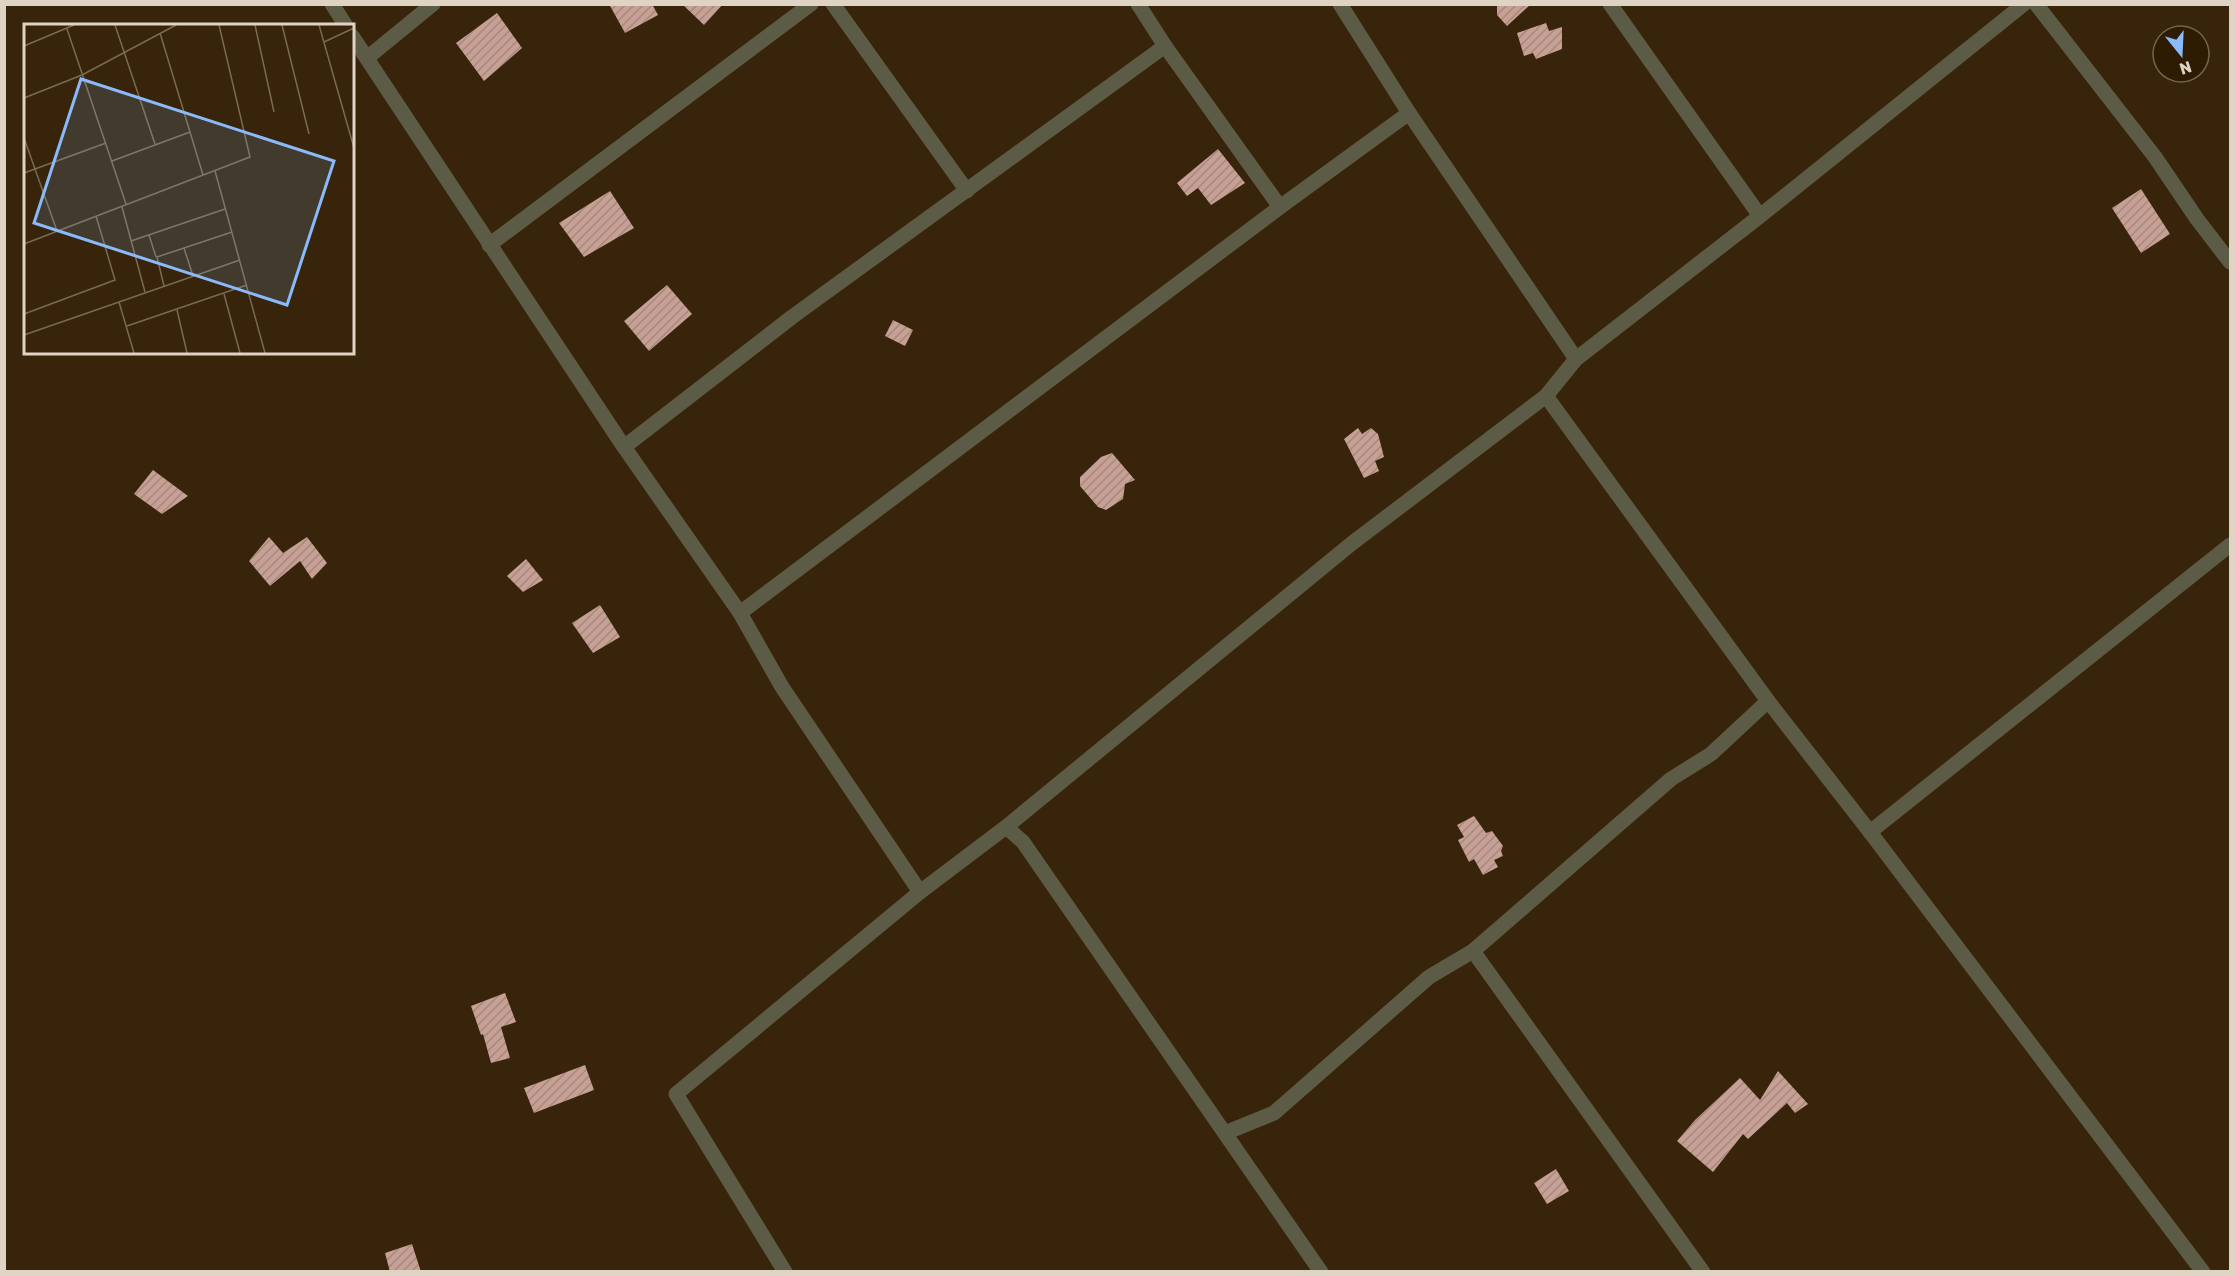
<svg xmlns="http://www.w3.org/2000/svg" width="2235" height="1276" font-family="Rubik,sans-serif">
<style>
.building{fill:url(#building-hatch)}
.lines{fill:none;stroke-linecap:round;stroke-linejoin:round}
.street{stroke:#5c5c46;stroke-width:15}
.inset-road{fill:none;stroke:#7a6a54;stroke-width:1.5}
.view{fill:#8abafc;fill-opacity:0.15;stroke:#8abafc;stroke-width:3}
.inset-edge{fill:none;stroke:#dfd3c4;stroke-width:3}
</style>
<defs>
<pattern id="building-hatch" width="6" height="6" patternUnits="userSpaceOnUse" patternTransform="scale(1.5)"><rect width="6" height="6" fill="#c7a095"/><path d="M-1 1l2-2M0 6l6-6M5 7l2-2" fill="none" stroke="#a6887e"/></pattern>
</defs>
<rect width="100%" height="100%" fill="#37240a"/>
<g class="building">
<polygon points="609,4 652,4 658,15 625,33"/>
<polygon points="682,4 723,4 704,25"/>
<polygon points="1497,4 1531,4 1507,26 1497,15"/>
<polygon points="497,13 522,48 484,81 456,43"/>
<polygon points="1546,23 1549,31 1562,27 1562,49 1536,59 1533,53 1524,56 1517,33"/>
<polygon points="1218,149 1245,183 1211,205 1198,188 1187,196 1177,183"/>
<polygon points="2141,189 2170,234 2141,253 2112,208"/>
<polygon points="610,191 634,228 584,257 559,223"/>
<polygon points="667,285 692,314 649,351 624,321"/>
<polygon points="893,320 913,330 905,346 885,336"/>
<polygon points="1358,428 1362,434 1371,428 1378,434 1384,457 1375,461 1379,471 1364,478 1344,439"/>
<polygon points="1112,453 1135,480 1125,484 1123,499 1106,510 1098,507 1080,486 1080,477 1101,457"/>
<polygon points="153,470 188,496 162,514 134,494"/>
<polygon points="269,537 283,553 307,537 327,563 312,579 300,561 270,586 249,561"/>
<polygon points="526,559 543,580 523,592 507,576"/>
<polygon points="600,605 620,637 593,653 572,623"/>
<polygon points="1474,816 1486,833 1492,831 1503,846 1501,851 1503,856 1494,860 1498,867 1483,875 1474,859 1469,862 1458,840 1464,837 1457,825"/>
<polygon points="505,993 516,1022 501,1027 510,1058 491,1063 483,1034 481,1035 471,1006"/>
<polygon points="585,1065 594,1090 534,1113 524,1088"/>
<polygon points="1778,1071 1808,1104 1795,1113 1787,1103 1748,1139 1743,1134 1713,1172 1677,1141 1695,1120 1740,1078 1760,1100"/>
<polygon points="1556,1169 1569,1191 1547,1204 1534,1183"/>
<polygon points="412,1244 421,1272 390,1272 385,1253"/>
</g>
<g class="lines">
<g class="street">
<polyline points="332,4 346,26"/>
<polyline points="833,4 967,191"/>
<polyline points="1340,4 1409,113 1576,359"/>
<polyline points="1610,4 1760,216"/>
<polyline points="2036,4 2155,157 2197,219 2230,262"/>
<polyline points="352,36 624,447 740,613 782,687 920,892"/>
<polyline points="1165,46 1280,207"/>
<polyline points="367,58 433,4"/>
<polyline points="489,245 811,4"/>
<polyline points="1546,396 1768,701 1870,832 2203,1272"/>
<polyline points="624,447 792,317 1165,46 1138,4"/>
<polyline points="740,613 1280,207 1409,113"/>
<polyline points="1006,827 1023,842 1321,1272"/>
<polyline points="1870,832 2230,545"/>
<polyline points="1473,951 1703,1272"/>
<polyline points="1225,1133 1274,1113 1429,977 1473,951 1671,779 1711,754 1768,701"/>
<polyline points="785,1272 676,1094 920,892 1006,827 1351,544 1546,396 1576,359 1760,216 2024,4"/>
</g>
</g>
<g transform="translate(24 24)">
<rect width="330" height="330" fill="#37240a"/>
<path class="inset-road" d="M91,1L131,120M231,1L250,88M258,1L285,110M295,1L330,124M43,5L102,180M136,9L179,151M300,18L330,4M0,22L50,1M0,74L58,51L152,1M0,114L33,207M88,137L166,108M191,147L241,329M0,149L82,119M98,183L121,268M125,211L132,233M107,217L201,185M0,220L226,133L195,1M160,224L169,252M140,262L133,233L208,208M200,270L216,329M95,278L110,329M153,286L163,329M0,290L91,256L72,192M103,302L223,261M0,311L216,236"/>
<path class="view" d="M57,55L310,137L263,281L10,199Z"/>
<rect width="330" height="330" class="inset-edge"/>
</g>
<rect width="2235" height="1276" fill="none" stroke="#dfd3c4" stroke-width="12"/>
<g transform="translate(2181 54) rotate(162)"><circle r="28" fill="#2d1b02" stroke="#746550" stroke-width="1.5"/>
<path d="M0-4.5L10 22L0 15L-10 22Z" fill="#8abafc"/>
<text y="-9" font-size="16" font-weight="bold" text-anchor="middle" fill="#dfd3c4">N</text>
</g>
</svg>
